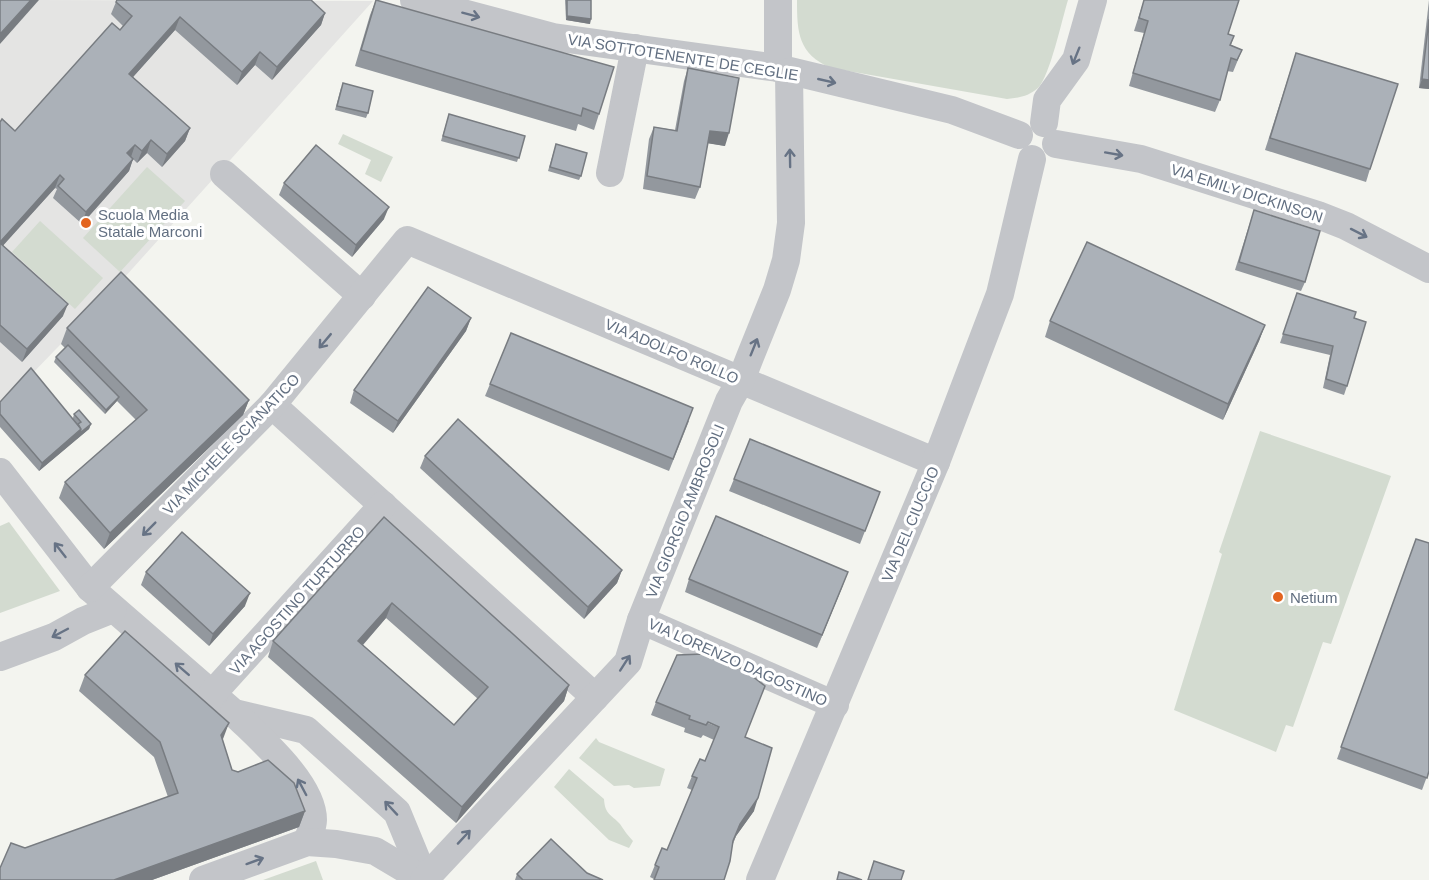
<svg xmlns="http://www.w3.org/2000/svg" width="1429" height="880" font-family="Arial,sans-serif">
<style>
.built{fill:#e4e4e3}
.green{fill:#d3dbd0}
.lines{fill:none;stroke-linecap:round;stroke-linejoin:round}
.minor{stroke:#c3c5c9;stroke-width:28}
.wall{fill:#93989e;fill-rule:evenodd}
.shaded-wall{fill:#787c81}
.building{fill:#abb1b8;stroke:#787c81;stroke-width:1.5;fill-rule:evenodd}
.oneway{stroke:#677385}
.poi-dot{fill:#e36520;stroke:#fff;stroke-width:2}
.labels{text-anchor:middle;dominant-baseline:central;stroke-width:6;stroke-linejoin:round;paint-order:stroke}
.street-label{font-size:15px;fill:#626f81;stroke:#fff}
.poi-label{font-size:15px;fill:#626f81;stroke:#fff;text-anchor:start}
</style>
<rect width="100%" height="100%" fill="#f3f4ef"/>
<polygon class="built" points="39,0 373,1 115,288 0,407 0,44"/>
<g class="green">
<path d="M797,0H1068C1062,19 1050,76 1038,88C1029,96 1019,98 1007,99L831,68C798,54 797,32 797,0Z"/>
<polygon points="343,134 393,157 381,182 365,174 371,160 338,144"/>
<polygon points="147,167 185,201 120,272 83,238"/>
<polygon points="40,221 103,278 75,309 12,252"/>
<polygon points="1260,431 1391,476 1331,644 1323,642 1293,727 1286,725 1276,752 1174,710 1222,554 1219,552"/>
<polygon points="9,522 60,591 0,613 0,526"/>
<polygon points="596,738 599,742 665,769 660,786 634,788 629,785 614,786 579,758"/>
<path d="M569,769L604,799C605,815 611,814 620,824C624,830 628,836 633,841L629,848L609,840L554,787Z"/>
<polygon points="316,861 323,880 263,880"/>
</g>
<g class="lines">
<g class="minor">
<polyline points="414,0 553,37 778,68 952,110 1019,135"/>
<polyline points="778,68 778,0"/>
<polyline points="1044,123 1047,100 1076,60 1093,0"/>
<polyline points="1056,144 1141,159 1318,215 1346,226 1429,269"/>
<polyline points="610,173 635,48"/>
<polyline points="224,174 362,296"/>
<polyline points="272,405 595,697"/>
<polyline points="0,472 90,588 212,694 234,713 306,730 397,812 425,880"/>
<polyline points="90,588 272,405 407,240 936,462"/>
<polyline points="641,620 835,705"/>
<polyline points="0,657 54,637 83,621 113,609"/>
<polyline points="212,694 383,505"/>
<path d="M234,713C259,738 313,783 313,820C313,827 309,836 307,842"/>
<polyline points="203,880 307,842 336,844 375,851 424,880"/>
<polyline points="424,880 628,662 641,620 729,401 741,380 750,357 777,290 786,260 791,223 789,72"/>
<polyline points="760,880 936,462 1000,294 1032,159"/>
</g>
</g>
<g class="wall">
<polygon points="376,0 599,114 594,130 578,124 576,131 355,66 370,15"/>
<polygon points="565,0 591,0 590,24 566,20"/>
<polygon points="1144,0 1239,0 1228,34 1234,36 1231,45 1242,50 1233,72 1227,71 1220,100 1215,112 1129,86 1144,33 1134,31"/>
<polygon points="1429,0 1429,89 1419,88"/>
<polygon points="116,2 325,13 321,25 272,80 255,65 237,85 175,30 133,77 190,128 185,141 162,167 147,153 137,163 133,159 129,171 82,224 53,198 57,189 55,188 3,245 63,316 22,362 0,342 0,122 15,131 120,30 123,26 111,14"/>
<polygon points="1296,53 1370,169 1366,182 1265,150"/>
<polygon points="688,68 725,146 708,143 700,187 695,199 643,189 649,139 654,127 675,130 684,81"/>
<polygon points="341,88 368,113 366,118 335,110"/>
<polygon points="449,114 525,136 517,162 441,141"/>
<polygon points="556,144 581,176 579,180 548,171"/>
<polygon points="284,183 384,219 352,257 279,195"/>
<polygon points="1254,210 1305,282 1301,291 1235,270"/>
<polygon points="1297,293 1354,318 1347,386 1344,395 1323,388 1330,355 1280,343"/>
<polygon points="471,318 466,331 393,433 350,403 354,390"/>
<polygon points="1050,321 1265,325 1259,341 1223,420 1045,337"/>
<polygon points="67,328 249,400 243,415 104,549 59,498 65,482 136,420 117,401 105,414 54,362 56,357 65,348 61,344"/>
<polygon points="490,384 689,421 669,471 485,396"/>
<polygon points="0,402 73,418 74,414 91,424 89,429 39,471 0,427"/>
<polygon points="425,456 622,570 617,583 584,619 420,468"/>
<polygon points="734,479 880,492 860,544 729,491"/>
<path d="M384,517L569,685L564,701L456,823L268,657L273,641ZM386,618L478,699L454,725L363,645Z"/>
<polygon points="1416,539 1429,771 1422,790 1337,759"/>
<polygon points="146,572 245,606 209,646 141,585"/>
<polygon points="689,579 843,585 817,648 685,592"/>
<polygon points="85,675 223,739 222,740 232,770 305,811 299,827 152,880 0,880 25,848 168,797 154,757 79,691"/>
<polygon points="656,702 745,738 754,811 736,836 733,843 654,879 650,877 662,848 667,850 692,790 687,788 692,776 705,761 714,740 703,735 701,738 684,732 685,728 651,715"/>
<polygon points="587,873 603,880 515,880 517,874"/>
</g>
<g class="shaded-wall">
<polygon points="31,0 39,0 0,44 0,34"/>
<polygon points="325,13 321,25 272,80 277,67"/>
<polygon points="567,16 591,19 590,24 566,20"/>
<polygon points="180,17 175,30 125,86 129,74"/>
<polygon points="260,52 255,65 237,85 242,72"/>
<polygon points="1422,79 1429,80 1429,89 1419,88"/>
<polygon points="190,128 185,141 162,167 167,154"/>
<polygon points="710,131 729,133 725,146 706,143"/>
<polygon points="151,140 147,153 137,163 142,151"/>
<polygon points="135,145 131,157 127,153"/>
<polygon points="133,159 129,171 82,224 86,212"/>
<polygon points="60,175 55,188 0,249 0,242"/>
<polygon points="389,207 384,219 352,257 356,245"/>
<polygon points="68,304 63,316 22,362 27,349"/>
<polygon points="471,318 466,331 393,433 398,421"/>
<polygon points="1265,325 1259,341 1223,420 1228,404"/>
<polygon points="119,397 117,401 105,414 106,410"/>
<polygon points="249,400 243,415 104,549 110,533"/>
<polygon points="91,424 89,429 39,471 42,463 81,429"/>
<polygon points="622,570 617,583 584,619 588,607"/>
<polygon points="848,572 843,585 817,648 822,635"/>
<polygon points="250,593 245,606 209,646 213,634"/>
<polygon points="392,603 386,618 353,656 358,641"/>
<polygon points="569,685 564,701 456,823 462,807"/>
<polygon points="229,723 223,739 215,750 221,735"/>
<polygon points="758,798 754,811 736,836 729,854 740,824"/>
<polygon points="305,811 299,827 152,880 114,880"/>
</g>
<g class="building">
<polygon points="0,0 31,0 0,34"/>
<polygon points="117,0 311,0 325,13 277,67 260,52 242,72 180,17 129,74 190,128 167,154 151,140 142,151 135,145 127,153 133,159 86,212 58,186 64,179 60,175 0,242 0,122 2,119 15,131 112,23 120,30 132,16 116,2"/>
<polygon points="376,0 614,67 599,114 583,108 581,116 361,50"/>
<polygon points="567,0 591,0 591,19 567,16"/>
<polygon points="1144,0 1239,0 1228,34 1234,36 1230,45 1242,50 1237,60 1231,58 1220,100 1133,73 1148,21 1139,18"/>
<polygon points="1429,19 1429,80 1422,79"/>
<polygon points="1296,53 1398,84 1370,169 1270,138"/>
<polygon points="688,68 739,78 729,133 710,131 700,187 647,176 654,127 677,131"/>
<polygon points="343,83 373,91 368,113 337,106"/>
<polygon points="449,114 525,136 519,158 443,136"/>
<polygon points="556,144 587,153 581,176 550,167"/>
<polygon points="316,145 389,207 356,245 284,183"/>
<polygon points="1254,210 1320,231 1305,282 1239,262"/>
<polygon points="1087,242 1265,325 1228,404 1050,321"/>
<polygon points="0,243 68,304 27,349 0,325"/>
<polygon points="121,272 249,400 110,533 65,482 147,410 67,328"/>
<polygon points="428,287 471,318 398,421 354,390"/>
<polygon points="1297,293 1356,312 1354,318 1366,322 1347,386 1326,379 1333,346 1283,334"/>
<polygon points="511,333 693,408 673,459 490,384"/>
<polygon points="68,345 119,397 106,410 56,357"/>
<polygon points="31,368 81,429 42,463 0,414 0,402"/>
<polygon points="79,410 91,424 80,433 81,429 78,424 81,422 74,414"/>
<polygon points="458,419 622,570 588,607 425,456"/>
<polygon points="750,439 880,492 865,531 734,479"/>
<polygon points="716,516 848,572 822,635 689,579"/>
<path d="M384,517L569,685L462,807L273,641ZM392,603L488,687L454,725L358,641Z"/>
<polygon points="182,532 250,593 213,634 146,572"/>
<polygon points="1416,539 1429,543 1429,771 1427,778 1341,747"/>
<polygon points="125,631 229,723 221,735 232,770 238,772 268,760 294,783 305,811 114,880 0,880 0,868 11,843 25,848 178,793 160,742 85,675"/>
<polygon points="704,654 727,660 747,672 765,686 745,737 772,748 758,798 740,824 733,841 730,861 724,880 654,880 659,867 655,865 662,848 667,850 697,778 692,776 700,759 705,761 719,727 708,722 706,725 689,719 690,716 656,702 677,655"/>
<polygon points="551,839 587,873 603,880 523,880 517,874"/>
<polygon points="874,861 904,871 901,880 868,880"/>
<polygon points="839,872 862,880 837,880"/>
</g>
<defs><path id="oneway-shaft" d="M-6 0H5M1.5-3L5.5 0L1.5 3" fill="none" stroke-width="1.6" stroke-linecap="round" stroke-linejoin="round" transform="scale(1.5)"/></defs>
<g class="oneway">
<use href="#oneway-shaft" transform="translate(471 15) rotate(15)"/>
<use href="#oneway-shaft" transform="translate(1076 56) rotate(112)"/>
<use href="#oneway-shaft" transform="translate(827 81) rotate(13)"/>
<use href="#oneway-shaft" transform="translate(1114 154) rotate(10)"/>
<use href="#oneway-shaft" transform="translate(790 158) rotate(-91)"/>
<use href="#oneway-shaft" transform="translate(1359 233) rotate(27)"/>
<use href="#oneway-shaft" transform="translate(325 341) rotate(130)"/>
<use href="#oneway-shaft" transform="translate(754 347) rotate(-68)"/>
<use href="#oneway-shaft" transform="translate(149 529) rotate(135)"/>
<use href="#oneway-shaft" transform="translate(60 550) rotate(-128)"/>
<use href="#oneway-shaft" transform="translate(60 633) rotate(152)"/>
<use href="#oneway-shaft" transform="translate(625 663) rotate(-57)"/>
<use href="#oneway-shaft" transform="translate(182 669) rotate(-139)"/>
<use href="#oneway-shaft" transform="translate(302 787) rotate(-118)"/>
<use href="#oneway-shaft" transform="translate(391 808) rotate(-133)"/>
<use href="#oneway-shaft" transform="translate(464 837) rotate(-47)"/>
<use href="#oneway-shaft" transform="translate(255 861) rotate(-20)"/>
</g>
<g class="poi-dot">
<circle cx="86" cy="223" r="6"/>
<circle cx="1278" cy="597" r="6"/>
</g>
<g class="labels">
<g class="street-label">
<text transform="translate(683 57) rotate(9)">VIA SOTTOTENENTE DE CEGLIE</text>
<text transform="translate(1247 193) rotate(18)">VIA EMILY DICKINSON</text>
<text transform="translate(672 351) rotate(23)">VIA ADOLFO ROLLO</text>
<text transform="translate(231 444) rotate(-46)">VIA MICHELE SCIANATICO</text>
<text transform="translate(685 511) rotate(-68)">VIA GIORGIO AMBROSOLI</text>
<text transform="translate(910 524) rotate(-67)">VIA DEL CIUCCIO</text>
<text transform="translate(297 600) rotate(-48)">VIA AGOSTINO TURTURRO</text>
<text transform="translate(738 662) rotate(24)">VIA LORENZO DAGOSTINO</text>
</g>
<g class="poi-label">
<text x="98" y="214">Scuola Media<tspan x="98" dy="17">Statale Marconi</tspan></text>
<text x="1290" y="597">Netium</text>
</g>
</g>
</svg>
